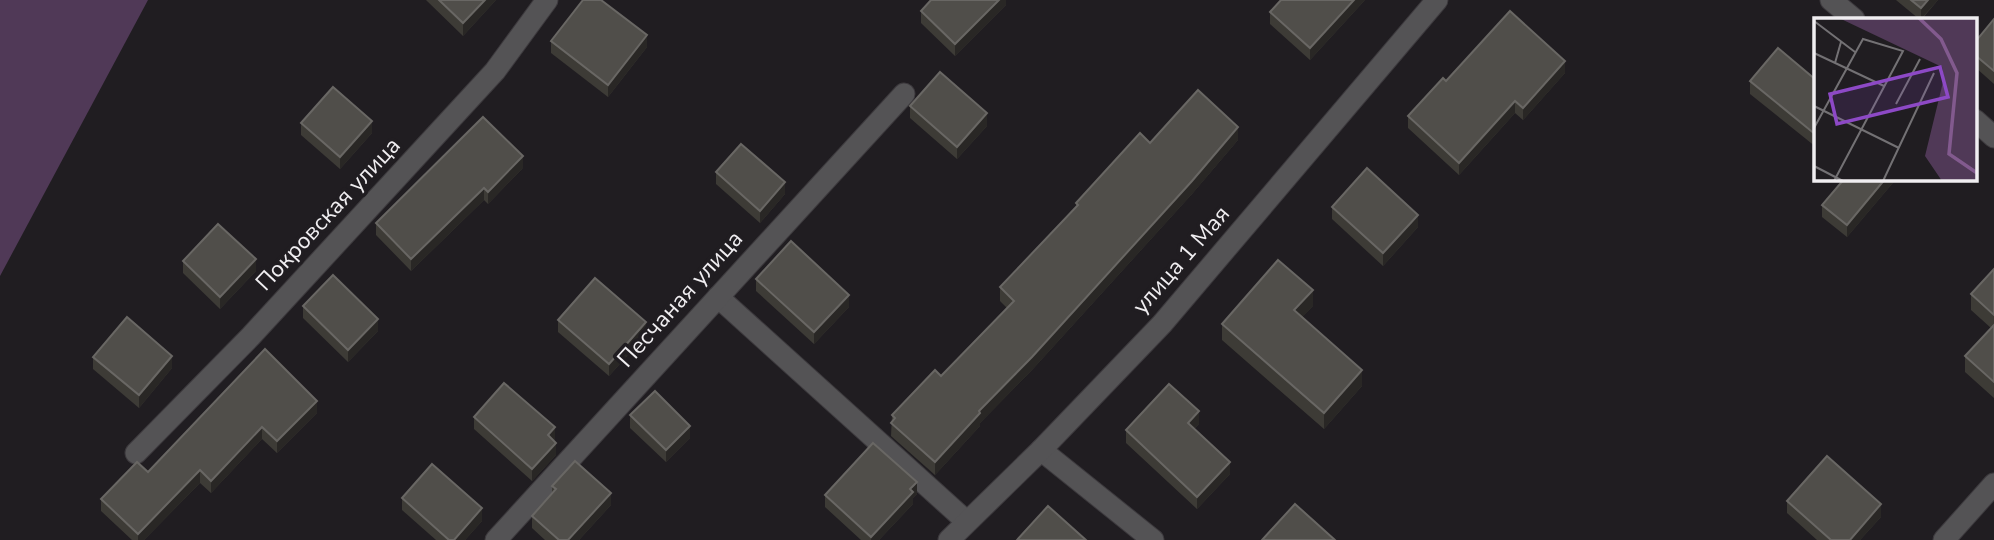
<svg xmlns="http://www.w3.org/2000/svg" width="1994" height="540" font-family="'Nunito Sans',sans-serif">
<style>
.green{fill:#503957}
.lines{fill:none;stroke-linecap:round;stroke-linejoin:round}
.street-casing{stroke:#3d3a3e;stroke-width:23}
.street{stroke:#545355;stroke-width:21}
.wall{fill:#3d3b36}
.shaded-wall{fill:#292725}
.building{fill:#504e4a;stroke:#696764;stroke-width:2}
.labels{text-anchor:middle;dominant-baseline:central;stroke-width:7;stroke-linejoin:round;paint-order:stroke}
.street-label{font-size:23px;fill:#f0eef1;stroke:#201d21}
.inset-river{fill:none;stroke:#825a8e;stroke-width:3.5}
.inset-road{fill:none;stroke:#737174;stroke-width:2}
.view{fill:#8d49c6;fill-opacity:0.15;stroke:#8d49c6;stroke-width:3.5}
.inset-edge{fill:none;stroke:#f0eef1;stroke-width:3.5}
</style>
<rect width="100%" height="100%" fill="#201d21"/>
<polygon class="green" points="0,0 148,0 0,276"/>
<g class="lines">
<defs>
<g id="street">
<polyline points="1831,0 1854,19"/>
<polyline points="1975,120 1994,137"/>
<polyline points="718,297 966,521"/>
<polyline points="1041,450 1153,540"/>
<polyline points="136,453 251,336 495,71 547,0"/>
<polyline points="496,540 904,94"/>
<polyline points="949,540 1041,450 1162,324 1437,0"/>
<polyline points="1944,540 1994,484"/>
</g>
</defs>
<use href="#street" class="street-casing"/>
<use href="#street" class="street"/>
</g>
<g class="wall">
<polygon points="426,0 496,0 463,36"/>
<polygon points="1006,0 1006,5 955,56 921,23 921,11"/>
<polygon points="1365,0 1310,60 1270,24 1270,12"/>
<polygon points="1896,0 1938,0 1922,19 1919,19"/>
<polygon points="1994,19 1994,84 1975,67 1975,42"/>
<polygon points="551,41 647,47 608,97 551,53"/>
<polygon points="1565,73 1523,120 1515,113 1459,175 1408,128 1408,116 1446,81"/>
<polygon points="1816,80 1816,147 1750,94 1750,81"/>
<polygon points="910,106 987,126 957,159 910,118"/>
<polygon points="301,123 372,133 340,169 301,135"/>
<polygon points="1238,140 1192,194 1032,370 980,423 980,426 935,475 891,436 892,415 941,376 1007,308 1000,301 1000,287 1076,207 1076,203 1150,143"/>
<polygon points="523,168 488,204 484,200 411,271 376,235 376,223"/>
<polygon points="716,172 785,194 760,223 716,184"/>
<polygon points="1897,178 1847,237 1822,217 1822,205"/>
<polygon points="1332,207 1418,227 1383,266 1332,219"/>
<polygon points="183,261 256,271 220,309 183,273"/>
<polygon points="1994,269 1994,398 1965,372 1965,356 1991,328 1971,310 1971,294"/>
<polygon points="756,279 849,307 814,344 756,291"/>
<polygon points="303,306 378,331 348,362 303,318"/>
<polygon points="1313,306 1302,317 1362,386 1324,429 1222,340 1222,324"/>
<polygon points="558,320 646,335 609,376 558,332"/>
<polygon points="265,349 317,413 277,453 262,439 211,493 200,483 144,540 132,540 101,511 101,499 148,472"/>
<polygon points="93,357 172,368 139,408 93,369"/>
<polygon points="630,415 690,438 666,462 630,428"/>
<polygon points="474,417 555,439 553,441 556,455 532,481 474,429"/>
<polygon points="1199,424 1194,429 1230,474 1197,509 1126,443 1126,430"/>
<polygon points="552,486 611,505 579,540 545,540 532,528 532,516 552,494"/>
<polygon points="917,494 913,498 913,504 879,540 861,540 825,507 825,495"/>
<polygon points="402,498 482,521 465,540 436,540 402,510"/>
<polygon points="1787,501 1881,517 1860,540 1817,540 1787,513"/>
</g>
<g class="shaded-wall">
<polygon points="485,0 496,0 463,36 463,23"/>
<polygon points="999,0 1006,0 1006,5 955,56 955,44"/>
<polygon points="1354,0 1365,0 1310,60 1310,48"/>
<polygon points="1928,0 1938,0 1921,19 1921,8"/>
<polygon points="647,35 647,47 608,97 608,85"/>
<polygon points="1565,61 1565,73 1523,120 1523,108"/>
<polygon points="1515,101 1515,113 1459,175 1459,163"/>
<polygon points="987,113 987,126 957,159 957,147"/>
<polygon points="372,121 372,133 340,169 340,157"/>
<polygon points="1238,127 1238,140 1192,194 1032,370 980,423 980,426 935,475 935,462 979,411"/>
<polygon points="523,156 523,168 488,204 488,192"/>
<polygon points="1886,178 1897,178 1847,237 1847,225"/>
<polygon points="785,182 785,194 760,223 760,211"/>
<polygon points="484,188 484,200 411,271 411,259"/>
<polygon points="1418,215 1418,227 1383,266 1383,253"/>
<polygon points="256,259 256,271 220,309 220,297"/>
<polygon points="1313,290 1313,306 1294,326 1294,310"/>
<polygon points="849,295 849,307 814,344 814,332"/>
<polygon points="378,319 378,331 348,362 348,350"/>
<polygon points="646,322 646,335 609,376 609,364"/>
<polygon points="172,356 172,368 139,408 139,395"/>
<polygon points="1362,370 1362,386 1324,429 1324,413"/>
<polygon points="317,401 317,413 277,453 277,441"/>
<polygon points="1199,411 1199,424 1188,435 1188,423"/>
<polygon points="690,426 690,438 666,462 666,450"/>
<polygon points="262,427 262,439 211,493 211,481"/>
<polygon points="555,427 555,439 548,448 548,435"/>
<polygon points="556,443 556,455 532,481 532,469"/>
<polygon points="1230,462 1230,474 1197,509 1197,497"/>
<polygon points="200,470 200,483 144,540 138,540 138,534"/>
<polygon points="917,482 917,494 913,498 913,504 879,540 871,540 871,537"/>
<polygon points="611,493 611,505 579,540 568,540"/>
<polygon points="1881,504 1881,517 1860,540 1850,540"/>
<polygon points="482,508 482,521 465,540 454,540"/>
</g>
<g class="building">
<polygon points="439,0 485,0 463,23"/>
<polygon points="583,0 601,0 647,35 608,85 551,41"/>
<polygon points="931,0 999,0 955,44 921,11"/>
<polygon points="1281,0 1354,0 1310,48 1270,12"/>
<polygon points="1911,0 1928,0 1921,8"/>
<polygon points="1510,11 1565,61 1523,108 1515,101 1459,163 1408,116 1443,78 1446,81"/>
<polygon points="1994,19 1994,71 1975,55 1975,42"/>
<polygon points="1778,48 1816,80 1816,135 1750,81"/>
<polygon points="940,72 987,113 957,147 910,106"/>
<polygon points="333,87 372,121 340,157 301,123"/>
<polygon points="1198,90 1238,127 1192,181 1032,357 979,411 980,413 935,462 891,423 895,418 892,415 935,370 941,376 1014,301 1000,287 1078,205 1076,203 1140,133 1150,143"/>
<polygon points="483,117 523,156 488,192 484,188 411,259 376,223"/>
<polygon points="741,144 785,182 760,211 716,172"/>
<polygon points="1367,168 1418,215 1383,253 1332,207"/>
<polygon points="1845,178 1886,178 1847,225 1822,205"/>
<polygon points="218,224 256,259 220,297 183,261"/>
<polygon points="791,241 849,295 814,332 756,279"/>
<polygon points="1278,260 1313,290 1294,310 1362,370 1324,413 1222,324"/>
<polygon points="1994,269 1994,315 1971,294"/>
<polygon points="333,275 378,319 348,350 303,306"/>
<polygon points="595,278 646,322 609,364 558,320"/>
<polygon points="127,317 172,356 139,395 93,357"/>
<polygon points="1994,325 1994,382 1965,356"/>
<polygon points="265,349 317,401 277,441 262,427 211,481 200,470 138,534 101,499 137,462 148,472"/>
<polygon points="504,383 555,427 548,435 556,443 532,469 474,417"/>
<polygon points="1169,384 1199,411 1188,423 1230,462 1197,497 1126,430"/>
<polygon points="655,391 690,426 666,450 630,415"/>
<polygon points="873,443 917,482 910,489 913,492 871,537 825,495"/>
<polygon points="1827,456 1881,504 1850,540 1831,540 1787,501"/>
<polygon points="575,461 611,493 568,540 559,540 532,516 556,489 552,486"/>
<polygon points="432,464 482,508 454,540 449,540 402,498"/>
<polygon points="1295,504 1335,540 1262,540"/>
<polygon points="1048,506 1086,540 1017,540"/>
</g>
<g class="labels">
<g class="street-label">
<text transform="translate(328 214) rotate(-47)">Покровская улица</text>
<text transform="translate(1181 260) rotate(-49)">улица 1 Мая</text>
<text transform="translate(680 299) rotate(-48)">Песчаная улица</text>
</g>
</g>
<g transform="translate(1814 18)">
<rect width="163" height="163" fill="#201d21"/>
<path d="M25,0H163V163H128L111,138L130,60L128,49Z" fill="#503957"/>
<path class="inset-river" d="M105,0L127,21L143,55L135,136L163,155"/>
<path class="inset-road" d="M0,3L41,34M0,35L70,68M21,45L27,24M82,86L106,41M0,88L85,130M0,110L49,21L89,33L20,163M0,148L29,163M69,163L120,55"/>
<path class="view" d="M126,49L134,79L23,106L16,76Z"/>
<rect width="163" height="163" class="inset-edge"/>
</g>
</svg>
